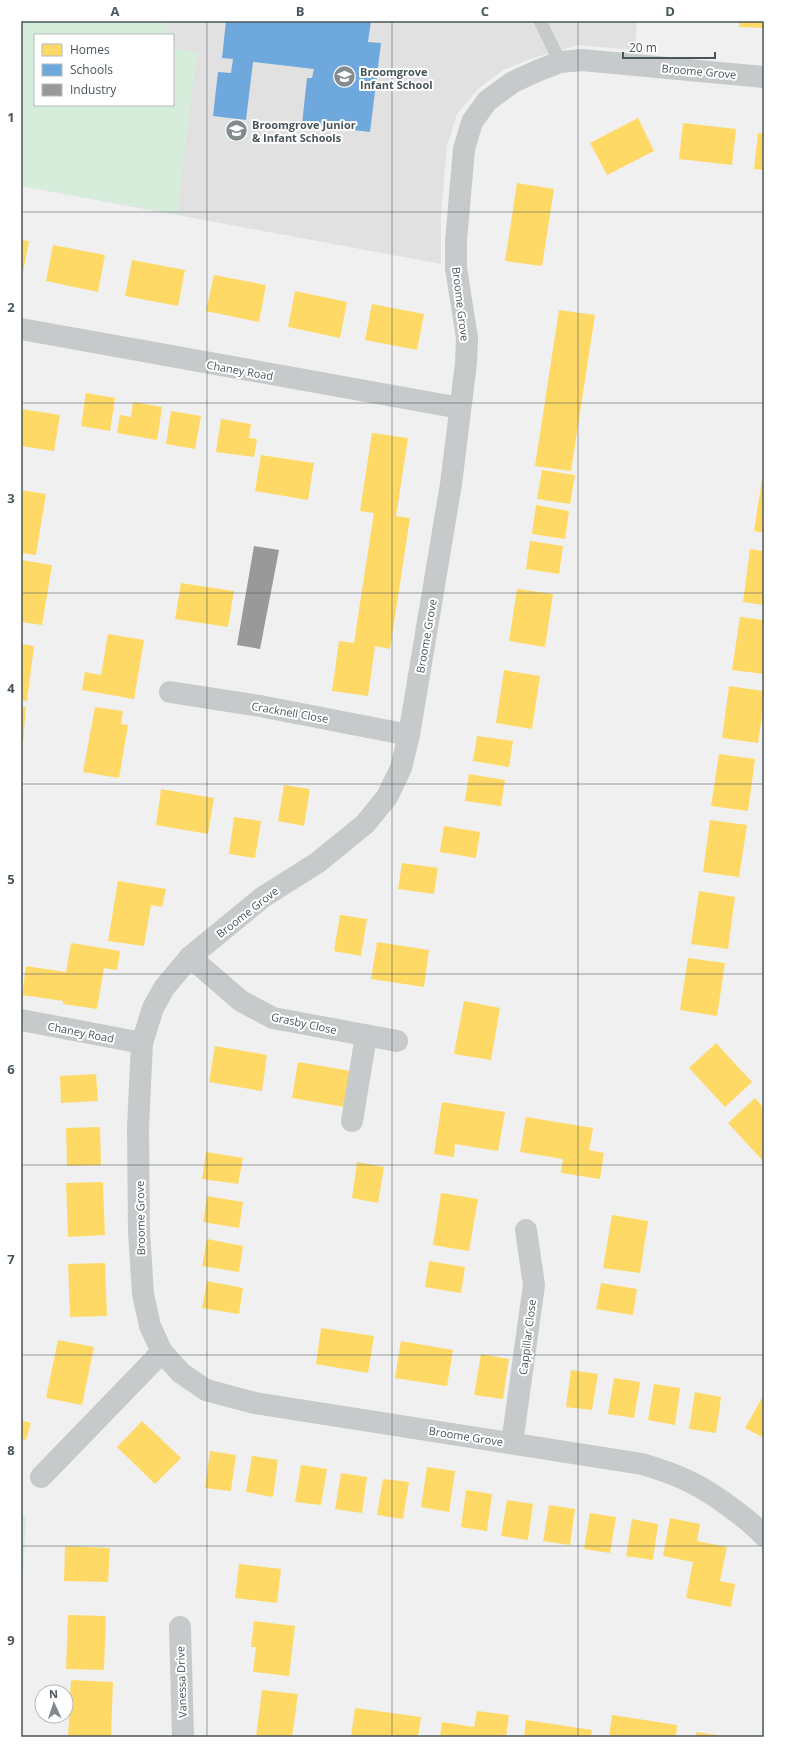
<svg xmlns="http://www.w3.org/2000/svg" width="785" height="1758" font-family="'Open Sans',sans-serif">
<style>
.education{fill:#e2e1e1;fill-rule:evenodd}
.green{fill:#d6eddb}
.homes{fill:#ffd966}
.schools{fill:#6fa8dc}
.industry{fill:#999}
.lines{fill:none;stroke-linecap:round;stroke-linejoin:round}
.service{stroke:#c7cacb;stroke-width:13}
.minor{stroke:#c7cacb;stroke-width:22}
.grid{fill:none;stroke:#48555a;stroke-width:1;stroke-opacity:0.55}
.labels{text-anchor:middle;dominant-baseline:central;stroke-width:4;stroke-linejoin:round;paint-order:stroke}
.poi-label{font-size:11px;font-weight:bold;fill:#48555a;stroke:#fff;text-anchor:start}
.street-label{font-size:11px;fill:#48555a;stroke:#fff}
.neatline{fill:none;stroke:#48555a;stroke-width:1.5}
.grid-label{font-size:13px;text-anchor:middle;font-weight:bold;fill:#48555a}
</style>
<rect width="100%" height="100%" fill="#f0f0f0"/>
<path class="education" d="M21,21H637L635,50L578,45L530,59L503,70L478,89L457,114L447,146L441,214V264L21,186ZM35,35H173V105H35Z"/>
<g class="green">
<polygon points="21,21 168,21 166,35 35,35 35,105 173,105 173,48 197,53 177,214 21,186"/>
<polygon points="21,1512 26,1518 21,1622"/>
</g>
<g class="homes">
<polygon points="739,21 764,21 764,28 739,27"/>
<polygon points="638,118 654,151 607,175 590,143"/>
<polygon points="683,123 736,129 732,165 679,159"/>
<polygon points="758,133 764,133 764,170 754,169"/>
<polygon points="517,183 554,189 542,266 505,261"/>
<polygon points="21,240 29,241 22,278 21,277"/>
<polygon points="53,245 105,255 98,292 46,281"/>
<polygon points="132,260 185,270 178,306 125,296"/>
<polygon points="214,275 266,285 259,322 206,311"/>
<polygon points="295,291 347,302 340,338 288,327"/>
<polygon points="372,304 424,314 417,350 365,340"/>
<polygon points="559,310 595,315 571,471 535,466"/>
<polygon points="86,393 115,398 110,431 81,426"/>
<polygon points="133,402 162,407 157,440 117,433 120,415 131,417"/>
<polygon points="21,409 60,415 54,451 21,446"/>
<polygon points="171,411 201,416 195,449 166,444"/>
<polygon points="221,419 251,424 249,438 257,439 254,457 216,452"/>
<polygon points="372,433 408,438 396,516 410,518 390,649 375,646 368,696 332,691 339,641 354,643 366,564 374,513 360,511"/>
<polygon points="261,455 314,463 308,500 255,491"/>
<polygon points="542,470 575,475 570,504 537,499"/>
<polygon points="762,479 764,479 764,533 754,531"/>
<polygon points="21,490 46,494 36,555 21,553"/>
<polygon points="536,505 569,511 565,539 532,534"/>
<polygon points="530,541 563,546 559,574 526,569"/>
<polygon points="750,549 764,551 764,605 743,602"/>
<polygon points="21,560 52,565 42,625 21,622"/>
<polygon points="181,583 234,591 228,627 175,619"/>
<polygon points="517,589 553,594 545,647 509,641"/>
<polygon points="740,617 764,620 764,674 732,670"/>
<polygon points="108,634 144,640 134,699 82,690 85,672 101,675"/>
<polygon points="21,644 34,646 27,701 21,700"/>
<polygon points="504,670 540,676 532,729 496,723"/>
<polygon points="729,686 764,691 764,703 758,743 722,738"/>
<polygon points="21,707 26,707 23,743 21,742"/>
<polygon points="95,707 123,711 121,724 128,725 119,778 83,772"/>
<polygon points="477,736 513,741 509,767 473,761"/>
<polygon points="719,754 755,759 748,811 711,806"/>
<polygon points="469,774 505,780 501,806 465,801"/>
<polygon points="284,785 310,789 304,826 278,821"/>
<polygon points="161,789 214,798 208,834 156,825"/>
<polygon points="234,817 261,821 255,858 229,854"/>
<polygon points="710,820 747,825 739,877 703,872"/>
<polygon points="444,826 480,832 476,858 440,852"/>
<polygon points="402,863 438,868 434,894 398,889"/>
<polygon points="118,881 166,889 162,907 151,905 144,946 108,941"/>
<polygon points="699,891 735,897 728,949 691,944"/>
<polygon points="340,915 367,919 361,956 334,951"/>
<polygon points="377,942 429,950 424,987 371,979"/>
<polygon points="71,943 120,951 117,970 104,968 97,1009 63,1004 63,1001 22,995 26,966 66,972"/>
<polygon points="688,958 725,963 717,1016 680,1010"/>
<polygon points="464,1001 500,1008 491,1060 454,1054"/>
<polygon points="716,1043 752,1082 725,1107 689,1068"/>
<polygon points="215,1046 267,1055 262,1091 209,1082"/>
<polygon points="298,1062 351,1071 345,1107 292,1098"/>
<polygon points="96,1074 98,1101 61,1103 60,1076"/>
<polygon points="755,1098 764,1108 764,1162 728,1123"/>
<polygon points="442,1102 505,1112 498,1151 455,1144 454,1157 434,1154"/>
<polygon points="526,1117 593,1128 589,1150 604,1153 600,1179 561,1173 563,1159 520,1152"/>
<polygon points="100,1127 101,1165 67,1166 66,1128"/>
<polygon points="206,1152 243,1158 238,1184 202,1179"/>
<polygon points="357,1162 384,1167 378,1203 352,1198"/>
<polygon points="103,1182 105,1235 68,1237 66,1183"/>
<polygon points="441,1193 478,1199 469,1251 433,1245"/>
<polygon points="207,1196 243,1202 239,1228 203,1222"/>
<polygon points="612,1215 648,1221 640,1273 603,1268"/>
<polygon points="207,1239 243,1246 239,1272 202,1266"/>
<polygon points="429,1261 465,1267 461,1293 425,1287"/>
<polygon points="105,1263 107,1316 70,1317 68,1264"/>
<polygon points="207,1281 243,1288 239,1314 202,1308"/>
<polygon points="601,1283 637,1289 633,1315 596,1309"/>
<polygon points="321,1328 374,1336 368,1373 316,1364"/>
<polygon points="58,1340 94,1347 82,1405 46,1398"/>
<polygon points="401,1341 453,1350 447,1386 395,1378"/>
<polygon points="481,1354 509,1359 503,1399 474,1395"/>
<polygon points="571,1370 598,1374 592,1410 566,1407"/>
<polygon points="614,1378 640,1382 634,1418 608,1414"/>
<polygon points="654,1384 680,1388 675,1425 648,1420"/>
<polygon points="695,1392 721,1397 716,1433 689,1429"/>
<polygon points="763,1396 764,1397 764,1438 745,1428"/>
<polygon points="21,1420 31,1423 26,1440 21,1439"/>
<polygon points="142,1421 181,1458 155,1484 117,1447"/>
<polygon points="210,1451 236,1455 231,1491 205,1488"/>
<polygon points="252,1456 278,1460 273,1497 246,1492"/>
<polygon points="301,1465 327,1469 321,1505 295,1502"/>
<polygon points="427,1467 455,1471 449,1512 421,1507"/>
<polygon points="341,1473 367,1477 362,1513 335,1509"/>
<polygon points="383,1479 409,1482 403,1519 377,1515"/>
<polygon points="466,1490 492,1494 487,1531 461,1527"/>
<polygon points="507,1500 533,1504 528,1540 501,1536"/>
<polygon points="549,1505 575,1509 570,1545 543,1541"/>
<polygon points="590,1513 616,1517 610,1553 584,1549"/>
<polygon points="670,1518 700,1524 697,1541 727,1547 720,1581 735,1584 731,1607 686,1598 693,1562 663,1556"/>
<polygon points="632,1519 658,1524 653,1560 626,1556"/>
<polygon points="65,1546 110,1548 108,1582 64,1581"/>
<polygon points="239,1564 281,1569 277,1603 235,1598"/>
<polygon points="68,1615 106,1616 104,1670 66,1669"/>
<polygon points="254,1621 295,1626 289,1676 253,1672 256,1647 251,1647"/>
<polygon points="71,1680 113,1682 111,1737 68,1737"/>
<polygon points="262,1690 298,1694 292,1737 256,1737"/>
<polygon points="355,1708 421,1717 418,1737 351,1737"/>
<polygon points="477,1711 509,1715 506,1737 440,1737 442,1722 474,1727"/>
<polygon points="612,1715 677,1725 676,1737 609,1737"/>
<polygon points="526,1720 592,1730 591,1737 524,1737"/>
<polygon points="696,1732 724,1736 724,1737 696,1737"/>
</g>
<polygon class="schools" points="226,21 371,21 368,42 381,43 370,132 302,124 307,78 312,78 314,69 253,62 246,120 213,116 218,72 231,73 233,59 222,58"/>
<polygon class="industry" points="254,546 279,550 260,649 237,645"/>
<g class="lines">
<polyline class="service" points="540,21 560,62"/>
<g class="minor">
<path d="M764,77L582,60L560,62L537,71L513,82L487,101L472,122L464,149L456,241V268L467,338L466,363L451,484L409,735L401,768L387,797L365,824L317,863L263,897L190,957L164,988L153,1008L142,1043L138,1127L139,1232L143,1294L150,1326L162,1352L181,1373L206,1390L255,1403L642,1464C680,1475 703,1486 734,1510C745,1518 755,1526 764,1536"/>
<polyline points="21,329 460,408"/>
<polyline points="170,692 260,706 409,735"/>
<polyline points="190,957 241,1001 273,1018 397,1041"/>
<polyline points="21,1020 142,1043"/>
<polyline points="352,1121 366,1036"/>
<polyline points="512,1443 534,1285 526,1230"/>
<polyline points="41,1477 162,1352"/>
<polyline points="180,1627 183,1737"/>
</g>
</g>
<path class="grid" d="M207,21V1737M392,21V1737M578,21V1737M21,212H764M21,403H764M21,593H764M21,784H764M21,974H764M21,1165H764M21,1355H764M21,1546H764"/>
<defs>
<symbol id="school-disc" viewBox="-11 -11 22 22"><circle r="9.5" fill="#838b8e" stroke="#fff"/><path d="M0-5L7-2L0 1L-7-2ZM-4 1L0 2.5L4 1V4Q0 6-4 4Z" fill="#fff"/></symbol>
</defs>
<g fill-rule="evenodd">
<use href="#school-disc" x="332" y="64" width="25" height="25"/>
<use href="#school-disc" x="224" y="118" width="25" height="25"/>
</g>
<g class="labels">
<g class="poi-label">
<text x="360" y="71">Broomgrove<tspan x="360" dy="13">Infant School</tspan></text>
<text x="252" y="124">Broomgrove Junior<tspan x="252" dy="13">&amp; Infant Schools</tspan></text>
</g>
<g class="street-label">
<text transform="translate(699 71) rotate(5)">Broome Grove</text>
<text transform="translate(461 304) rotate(83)">Broome Grove</text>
<text transform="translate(240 370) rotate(10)">Chaney Road</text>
<text transform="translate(426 636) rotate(-80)">Broome Grove</text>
<text transform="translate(290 712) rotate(10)">Cracknell Close</text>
<text transform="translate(247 912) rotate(-38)">Broome Grove</text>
<text transform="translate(304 1023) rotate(12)">Grasby Close</text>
<text transform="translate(81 1032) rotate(11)">Chaney Road</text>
<text transform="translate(140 1218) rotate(-91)">Broome Grove</text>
<text transform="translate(527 1337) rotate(-83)">Cappillar Close</text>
<text transform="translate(466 1436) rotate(9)">Broome Grove</text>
<text transform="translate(181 1682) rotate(-92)">Vanessa Drive</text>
</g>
</g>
<rect width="785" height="1758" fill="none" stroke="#ffffff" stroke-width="44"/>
<rect x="34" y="34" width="140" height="72" fill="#ffffff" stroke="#b6bbbd"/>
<rect x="42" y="44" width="20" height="12" fill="#ffd966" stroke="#b6bbbd"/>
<text x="70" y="54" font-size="12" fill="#48555a">Homes</text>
<rect x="42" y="64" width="20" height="12" fill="#6fa8dc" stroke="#b6bbbd"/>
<text x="70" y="74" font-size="12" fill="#48555a">Schools</text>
<rect x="42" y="84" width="20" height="12" fill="#999999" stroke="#b6bbbd"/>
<text x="70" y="94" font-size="12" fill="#48555a">Industry</text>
<g transform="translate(54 1704) rotate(357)"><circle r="19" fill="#ffffff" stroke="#b6bbbd"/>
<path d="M0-3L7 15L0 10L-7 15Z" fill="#838b8e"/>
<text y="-6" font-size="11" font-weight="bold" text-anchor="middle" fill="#48555a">N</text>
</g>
<path d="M623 52v6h92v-6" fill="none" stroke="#48555a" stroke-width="2"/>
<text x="629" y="52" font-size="12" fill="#48555a" stroke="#ffffff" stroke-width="3" paint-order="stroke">20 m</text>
<rect x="22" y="22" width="741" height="1714" class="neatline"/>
<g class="grid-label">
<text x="115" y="16">A</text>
<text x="300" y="16">B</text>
<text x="485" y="16">C</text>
<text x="670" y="16">D</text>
<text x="11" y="122">1</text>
<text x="11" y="312">2</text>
<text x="11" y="503">3</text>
<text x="11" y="693">4</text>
<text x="11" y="884">5</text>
<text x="11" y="1074">6</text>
<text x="11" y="1264">7</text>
<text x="11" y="1455">8</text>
<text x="11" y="1645">9</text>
</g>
</svg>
